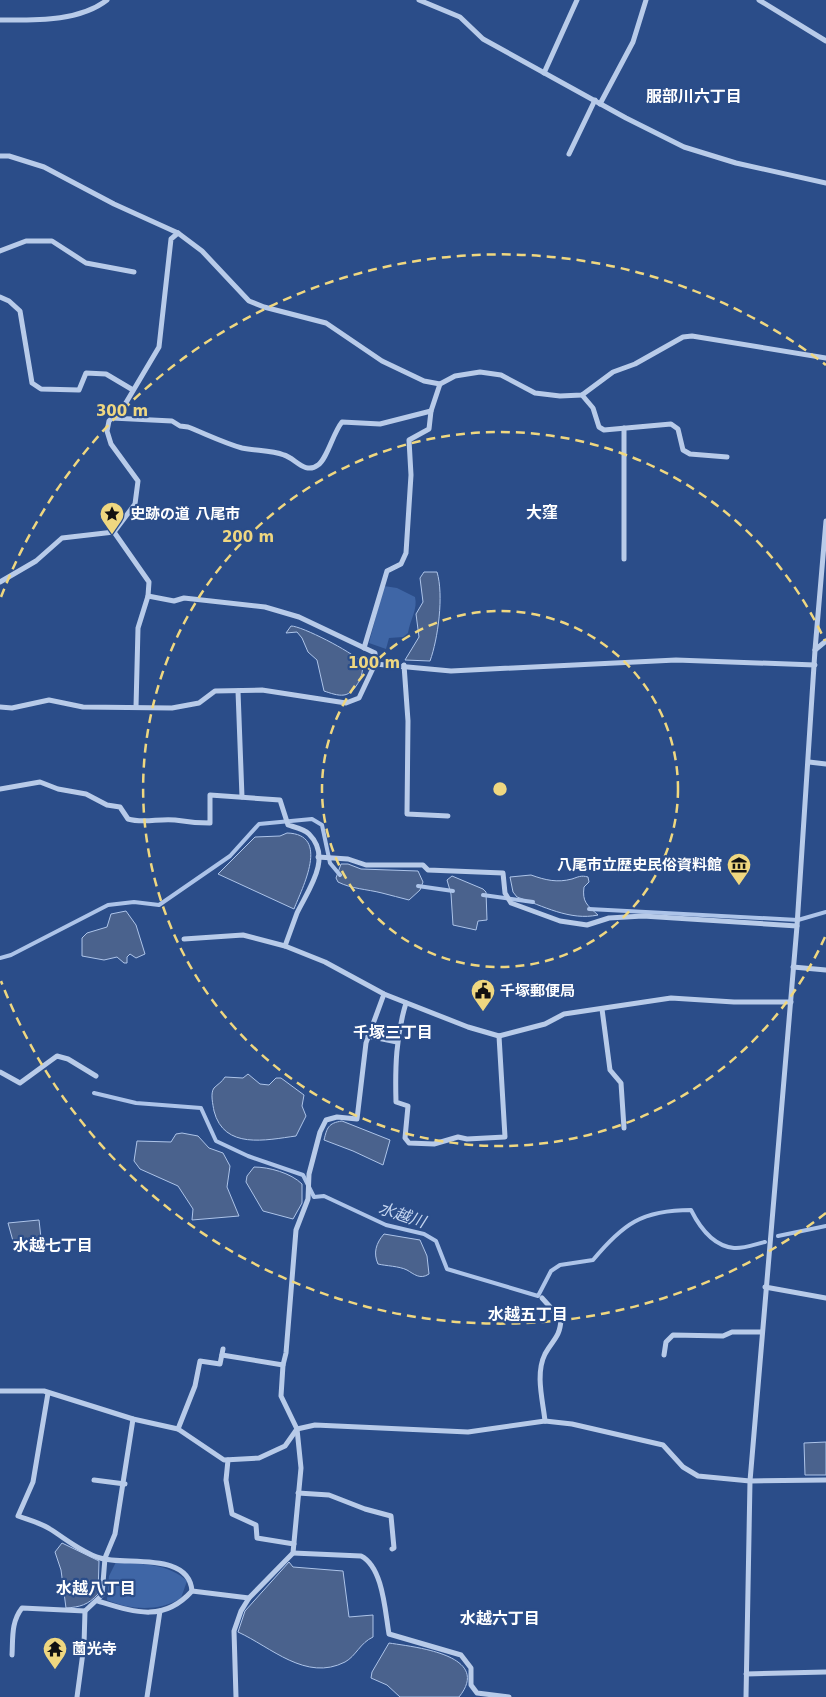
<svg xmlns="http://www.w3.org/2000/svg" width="826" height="1697" font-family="'DejaVu Sans','Noto Sans JP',sans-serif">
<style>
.green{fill:#3f66a6}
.water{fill:#4a628d;stroke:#adc4e9}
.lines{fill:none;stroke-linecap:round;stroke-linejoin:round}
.stream{stroke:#adc4e9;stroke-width:4}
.minor{stroke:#b8cbe9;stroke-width:5}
.ring{fill:none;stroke:#efd780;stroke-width:2.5;stroke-dasharray:9 6}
.labels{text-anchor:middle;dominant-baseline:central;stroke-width:4.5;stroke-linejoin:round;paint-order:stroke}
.poi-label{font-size:15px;font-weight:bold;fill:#fff;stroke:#2b4d89;text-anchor:start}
.neighbourhood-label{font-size:16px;font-weight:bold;fill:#fff;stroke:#2b4d89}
.water-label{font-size:16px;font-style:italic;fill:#c4d5f0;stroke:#2b4d89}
.centre{fill:#efd780;stroke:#2b4d89;stroke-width:2.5}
.ring-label{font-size:15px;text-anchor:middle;font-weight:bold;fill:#efd780;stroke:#2b4d89;stroke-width:4.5;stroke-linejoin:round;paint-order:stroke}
</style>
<rect width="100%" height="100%" fill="#2b4d89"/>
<g class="green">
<path d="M384,586L397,588L415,597C418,609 410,620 408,633L403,637L389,638L386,649L369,643Z"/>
<path d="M116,1562C141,1564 168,1563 187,1581L181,1598C159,1612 130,1610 107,1600L109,1576Z"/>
</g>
<g class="water">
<path d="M424,572H437C444,595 438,639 430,661L405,660L419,637L416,614L423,602L420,578Z"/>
<path d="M291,626C302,626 352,652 360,661C368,670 355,694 344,695C338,696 330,693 324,691L317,660L308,652L302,638L297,632L286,633Z"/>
<path d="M287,833C331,834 302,888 294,909L218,874L255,837L280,836Z"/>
<path d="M341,864H348L361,869L418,871L423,882L420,890L409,900C400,898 391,895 382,893C366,889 352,889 338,882L336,878Z"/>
<path d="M531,875C545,880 557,883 572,879C578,877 581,875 588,877L589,882L584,887C582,902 587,905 598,915C570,921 543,906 517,897L513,892L510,877Z"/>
<polygon points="452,876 483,889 486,892 487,920 478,921 476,930 453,925 451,894 447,880"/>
<polygon points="126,911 136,925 145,954 136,958 130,954 127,957 127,963 124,963 117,957 104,960 82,956 82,938 87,933 107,927 111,914"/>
<path d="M248,1074L260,1084L269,1085L276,1078H281L304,1095L302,1106L306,1116L296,1136C266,1140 224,1150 214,1111C213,1105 210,1093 214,1088C218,1084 222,1082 225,1077L243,1078Z"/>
<path d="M342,1121L390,1140L383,1165L353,1151L324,1140C327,1128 328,1123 342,1121Z"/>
<polygon points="182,1133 198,1136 209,1148 223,1153 230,1166 227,1187 239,1216 192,1220 193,1209 178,1186 140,1169 134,1161 137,1141 171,1142 176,1134"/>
<path d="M254,1167C269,1167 291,1173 302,1184V1203L293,1219L263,1211L246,1182L247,1176Z"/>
<polygon points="39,1220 41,1238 13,1241 8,1223"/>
<path d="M384,1234L420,1240L427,1256L429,1274C420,1280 414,1274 407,1270C399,1266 386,1266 378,1264C373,1253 376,1243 384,1234Z"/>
<polygon points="826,1442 826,1475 805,1475 804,1443"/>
<path d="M62,1543L99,1561L98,1594C88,1605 80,1607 66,1608L61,1570L55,1552Z"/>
<path d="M289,1562L293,1567L343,1571L349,1617L373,1615V1637C360,1643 356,1656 345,1662C306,1682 271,1647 238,1632L245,1611Z"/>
<path d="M389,1643C415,1647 493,1655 459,1697H400L387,1685L371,1678L372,1672Z"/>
</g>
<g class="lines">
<g class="stream">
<polyline points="418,886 453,891"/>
<polyline points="483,895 533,902"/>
<polyline points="589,909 798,920 826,912"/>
<polyline points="0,958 11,955 108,905 134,902 159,905 230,856 259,824 312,819 322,825 330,863 340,875"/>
<path d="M94,1093L136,1103L201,1108L216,1141L248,1156L303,1175L314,1197L324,1196L386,1225L424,1234L436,1241L447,1269L538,1296L551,1271L560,1265L593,1260C623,1224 642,1210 691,1210C699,1226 713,1246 734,1248C743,1249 756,1244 765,1242"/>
<polyline points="778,1236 826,1226"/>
</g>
<g class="minor">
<polyline points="419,0 460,17 483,39 626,118 684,147 736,163 826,183"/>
<polyline points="759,0 826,41"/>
<path d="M0,20C34,20 79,22 107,0"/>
<polyline points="544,73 577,0"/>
<polyline points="600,104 633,42 646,0"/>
<polyline points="569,154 595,100"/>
<polyline points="0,156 9,156 44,167 114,204 178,233 202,251 249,301 264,307 326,323 382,361 424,381 440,384 455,376 480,372 501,375 535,393 560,396 582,395 613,372 635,364 683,337 692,336 826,358"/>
<polyline points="0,251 26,241 52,241 86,263 134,272"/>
<polyline points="0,297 9,301 20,311 32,383 41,389 79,390 86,373 106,374 133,390"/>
<polyline points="582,395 593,408 599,427 604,430 671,424 678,429 683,450 690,454 727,457"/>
<path d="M112,418L172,421L180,426L188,427C206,434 224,443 242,448C256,451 271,450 284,455C295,458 305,475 318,465C327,459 333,433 342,422L380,424L431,411"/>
<polyline points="624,428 624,559"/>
<polyline points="114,532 149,582 148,596 138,628 136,707"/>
<polyline points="0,582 36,561 62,538 114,532 135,504 138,481 111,444 107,431 109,421 124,406 159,347 171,239 178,233"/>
<polyline points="364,648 387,571 401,564 406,553 411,475 409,440 429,429 431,411 440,384"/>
<polyline points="815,650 826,641"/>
<polyline points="375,664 451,671 676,660 815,665"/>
<polyline points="404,665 408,721 407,814 448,816"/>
<polyline points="238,691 242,797"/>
<polyline points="0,707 12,708 49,700 83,707 172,708 199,703 215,691 262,690 346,703 359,698 375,664 375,653 299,617 265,607 184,598 174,601 148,596"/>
<polyline points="809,762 826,764"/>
<path d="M0,789L40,782L58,789L86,794L107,805L120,807L128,819C144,824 159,818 175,820C187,822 197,823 210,823V795L280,800L288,825C294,827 304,829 309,834C333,858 308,890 297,913C293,924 289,935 285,946"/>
<polyline points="318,857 348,859 366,865 423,865 428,870 503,873 505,893 511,903 560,921 587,925 609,918 643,916 797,926"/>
<polyline points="184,939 243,935 285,946 325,962 384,994 468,1027 499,1036 545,1024 564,1014 671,998 734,1002 791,1002"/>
<polyline points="793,967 826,970"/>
<path d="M406,1003C396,1036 395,1067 396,1102L408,1106L405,1138L409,1143L434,1144L458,1137L467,1139L505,1137L499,1036"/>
<polyline points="602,1009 610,1070 621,1083 624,1128"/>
<polyline points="368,1036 397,1042"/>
<polyline points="0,1072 20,1083 57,1056 68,1059 96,1076"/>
<polyline points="765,1287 826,1298"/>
<path d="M542,1298L561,1319C560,1338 553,1339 545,1354C535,1374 543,1401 545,1421"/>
<polyline points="222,1355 283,1365"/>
<polyline points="664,1355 666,1342 673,1335 723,1336 732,1332 762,1332"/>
<polyline points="0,1391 44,1391 133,1419 178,1429 224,1460 259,1458 285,1446 297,1429 315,1425 468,1432 545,1421 572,1424 663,1445 683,1467 698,1476 750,1481 826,1480"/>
<path d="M48,1393L33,1482L18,1516C29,1520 41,1523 50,1529C66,1539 81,1552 100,1558C125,1566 189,1551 192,1591"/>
<polyline points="178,1429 195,1386 200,1361 220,1364 223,1349"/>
<polyline points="228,1460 226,1480 232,1514 256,1525 257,1538 294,1544"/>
<polyline points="94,1480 125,1484"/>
<polyline points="298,1493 329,1495 365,1509 391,1516 394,1548 392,1549"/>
<path d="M293,1553L361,1556C383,1567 385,1611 389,1634L461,1655L471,1668V1685L477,1693L509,1697"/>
<path d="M98,1601C134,1612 163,1623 192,1591L249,1598"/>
<path d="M12,1655C13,1638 11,1622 22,1608L85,1611L102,1595L105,1558L115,1534L133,1419"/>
<polyline points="746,1674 826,1672"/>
<polyline points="77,1697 84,1645 85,1611"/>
<polyline points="147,1697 160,1611"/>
<polyline points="236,1697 234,1631 241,1611 249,1598 293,1553 301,1468 297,1429 281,1396 283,1365 286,1353 296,1230 308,1199 309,1174 320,1132 326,1120 337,1117 357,1119 366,1043 384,994"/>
<polyline points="746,1697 750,1481 797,926 815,650 826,521"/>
</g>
</g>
<g class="ring">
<circle cx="500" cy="789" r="178"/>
<path d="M825 937A357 357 0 1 1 825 641"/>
<path d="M826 1213A535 535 0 0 1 1 981M1 597A535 535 0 0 1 826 365"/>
</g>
<defs>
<symbol id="sight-pin" viewBox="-11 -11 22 30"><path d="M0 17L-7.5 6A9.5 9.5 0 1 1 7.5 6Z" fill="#efd780" stroke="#2b4d89"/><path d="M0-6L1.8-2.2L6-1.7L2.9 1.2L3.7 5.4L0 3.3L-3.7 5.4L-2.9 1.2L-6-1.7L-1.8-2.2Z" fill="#111"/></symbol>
<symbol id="museum-pin" viewBox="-11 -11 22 30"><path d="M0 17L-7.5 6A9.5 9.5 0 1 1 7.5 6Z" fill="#efd780" stroke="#2b4d89"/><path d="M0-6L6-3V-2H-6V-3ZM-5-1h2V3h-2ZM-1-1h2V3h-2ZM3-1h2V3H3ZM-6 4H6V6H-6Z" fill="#111"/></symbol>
<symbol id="civic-pin" viewBox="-11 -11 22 30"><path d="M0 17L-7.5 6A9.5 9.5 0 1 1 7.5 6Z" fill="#efd780" stroke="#2b4d89"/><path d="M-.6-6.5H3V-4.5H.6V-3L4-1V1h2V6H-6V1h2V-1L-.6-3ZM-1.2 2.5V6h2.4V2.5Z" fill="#111"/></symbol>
<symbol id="temple-pin" viewBox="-11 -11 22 30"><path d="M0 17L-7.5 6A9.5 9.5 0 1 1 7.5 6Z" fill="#efd780" stroke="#2b4d89"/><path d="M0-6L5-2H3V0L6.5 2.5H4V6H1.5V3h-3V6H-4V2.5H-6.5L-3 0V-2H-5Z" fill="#111"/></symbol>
</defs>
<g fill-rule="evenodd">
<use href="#sight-pin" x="98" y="500" width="28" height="38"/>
<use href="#museum-pin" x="725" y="851" width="28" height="38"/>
<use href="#civic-pin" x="469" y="977" width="28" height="38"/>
<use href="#temple-pin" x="41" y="1635" width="28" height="38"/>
</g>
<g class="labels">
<g class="poi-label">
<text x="130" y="514">史跡の道 八尾市</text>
<text x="722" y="865" text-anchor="end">八尾市立歴史民俗資料館</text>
<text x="500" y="991">千塚郵便局</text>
<text x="72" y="1649">薗光寺</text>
</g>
<g class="neighbourhood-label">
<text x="694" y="96">服部川六丁目</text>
<text x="542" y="512">大窪</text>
<text x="393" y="1032">千塚三丁目</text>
<text x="53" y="1245">水越七丁目</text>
<text x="528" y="1314">水越五丁目</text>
<text x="96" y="1588">水越八丁目</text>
<text x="500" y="1618">水越六丁目</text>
</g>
<g class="water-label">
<text transform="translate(402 1215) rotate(18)">水越川</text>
</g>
</g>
<circle cx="500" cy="789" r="8" class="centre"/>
<g class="ring-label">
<text x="122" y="416">300 m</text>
<text x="248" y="542">200 m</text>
<text x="374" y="668">100 m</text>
</g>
</svg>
